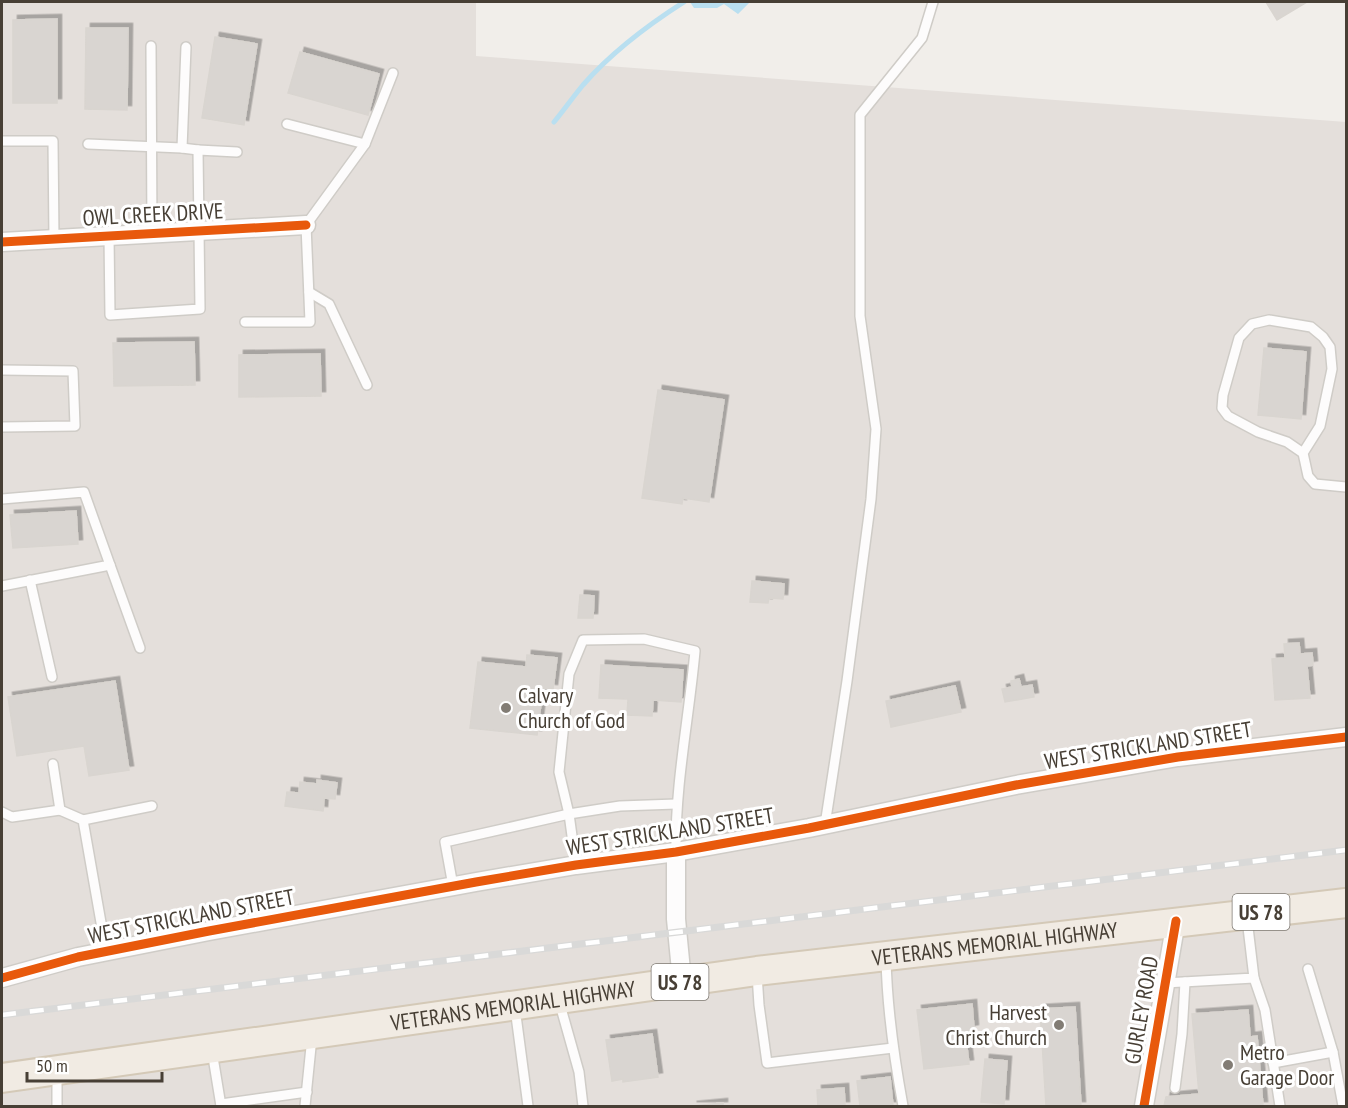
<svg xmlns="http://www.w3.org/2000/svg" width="1348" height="1108" font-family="'PT Sans Narrow',sans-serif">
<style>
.industrial{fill:#e4dfdb}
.water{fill:#b9dff0}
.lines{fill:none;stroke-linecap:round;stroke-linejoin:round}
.stream{stroke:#b9dff0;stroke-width:5}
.building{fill:#d9d5d1;stroke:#d9d5d0;stroke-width:1.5;filter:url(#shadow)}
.service-casing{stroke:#cfccc7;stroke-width:12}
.minor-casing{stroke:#cfccc7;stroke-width:21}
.primary-casing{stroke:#d4c9b7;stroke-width:32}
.service{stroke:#fdfcfc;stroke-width:9}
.minor{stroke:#fdfcfc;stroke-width:18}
.primary{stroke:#f1ebe3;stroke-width:28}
.rail-casing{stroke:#d9d9d8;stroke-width:7}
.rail{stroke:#fff;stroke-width:4.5;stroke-dasharray:14;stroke-linecap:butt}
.cycleway-casing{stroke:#fff;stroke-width:13}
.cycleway{stroke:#e8590c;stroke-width:9}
.poi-dot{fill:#827c74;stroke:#fff;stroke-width:2}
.labels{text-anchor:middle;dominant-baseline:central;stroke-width:6;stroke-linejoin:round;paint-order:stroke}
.shield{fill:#fff;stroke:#7e7972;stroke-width:1.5}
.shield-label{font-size:21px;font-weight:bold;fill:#473f35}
.street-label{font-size:22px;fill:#473f35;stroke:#fff}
.poi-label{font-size:22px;fill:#473f35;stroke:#fff;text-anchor:start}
</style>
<defs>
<filter id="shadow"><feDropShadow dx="4.5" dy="-4.5" stdDeviation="0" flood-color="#0004"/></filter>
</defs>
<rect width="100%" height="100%" fill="#f1eeea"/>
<polygon class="industrial" points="2,2 476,2 476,56 1346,122 1346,1106 2,1106"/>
<polygon class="water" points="690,2 750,2 738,14 724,4 717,8 694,8"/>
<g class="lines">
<path class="stream" d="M554,122C564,110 573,97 583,85C611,53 648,25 684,2"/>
</g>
<g class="building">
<polygon points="1266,2 1307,2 1277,20"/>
<polygon points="57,19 57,103 13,103 13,20"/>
<polygon points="86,28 128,28 127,110 85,109"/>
<polygon points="215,37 257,44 244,125 202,118"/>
<polygon points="300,52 379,74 368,115 288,93"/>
<polygon points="194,342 195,385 114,386 113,343"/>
<polygon points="1264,348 1306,352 1301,419 1258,415"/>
<polygon points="320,354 321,396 239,397 239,355"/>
<polygon points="658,390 724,400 709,502 683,498 682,504 642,498"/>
<polygon points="76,511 78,544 13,548 10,515"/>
<polygon points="752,581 784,584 783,599 769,598 768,603 750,602"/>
<polygon points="580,595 594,596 593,618 578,618"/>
<polygon points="1299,643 1300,654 1312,653 1313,665 1307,666 1310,698 1275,700 1272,659 1285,658 1284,644"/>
<polygon points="527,655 557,658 553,689 543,688 537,735 470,728 478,662 526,667"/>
<polygon points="601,665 683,670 681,702 653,700 652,716 627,715 628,699 599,698"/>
<polygon points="1019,679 1021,687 1032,685 1034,697 1005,702 1002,689 1012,687 1011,681"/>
<polygon points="115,681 129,770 89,776 84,746 17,756 8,697"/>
<polygon points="955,686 961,712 891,727 886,701"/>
<polygon points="317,780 337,783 335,799 324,798 323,811 285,806 287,792 299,793 300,782 317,784"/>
<polygon points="972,1004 974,1029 965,1031 969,1064 924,1069 917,1010"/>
<polygon points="1075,1007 1081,1106 1046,1106 1040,1009"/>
<polygon points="1248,1010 1250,1037 1257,1036 1263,1106 1164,1106 1166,1097 1199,1094 1192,1014"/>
<polygon points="652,1034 658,1077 623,1082 623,1079 612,1081 606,1040"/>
<polygon points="985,1059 1007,1061 1004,1104 981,1102"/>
<polygon points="890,1077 893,1106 860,1106 857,1081"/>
<polygon points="844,1088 845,1106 818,1106 817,1090"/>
<polygon points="723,1103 723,1106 692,1106"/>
</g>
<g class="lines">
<defs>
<g id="service">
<polyline points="151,46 152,234"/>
<polyline points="2,141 53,141 54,239"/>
<polyline points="88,144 182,148 198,150"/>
<polyline points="365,144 393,73"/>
<polyline points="182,148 186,47"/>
<polyline points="109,236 110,315 200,309 198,150 237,152"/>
<polyline points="309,292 329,304 367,385"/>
<polyline points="245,322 310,322 306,225 365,144 287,124"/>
<polyline points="2,370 73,371 75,426 2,427"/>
<polyline points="1303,453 1320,426 1332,369 1330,347 1323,337 1311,327 1269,320 1252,324 1239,338 1223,395 1222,408 1228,416 1258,432 1287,442 1303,453 1308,476 1315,484 1346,487"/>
<polyline points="2,499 84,492 110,565 2,586"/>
<polyline points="110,565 140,648"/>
<polyline points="30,580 52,677"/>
<polyline points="53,764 60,810 83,820 106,951"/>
<polyline points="2,812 12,817 60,810"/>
<polyline points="83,820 152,806"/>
<polyline points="825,825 847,681 871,499 876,429 860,316 860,115 922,38 933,2"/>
<path d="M576,865L569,814L559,772L569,674L583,640L644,639L695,651C689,718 675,784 676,852"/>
<polyline points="453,886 445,842 569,814 620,806 676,804"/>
<path d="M886,958C887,1008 894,1057 903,1106"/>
<polyline points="1308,969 1333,1052 1343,1106"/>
<polyline points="757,974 759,1005 767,1063 893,1048"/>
<polyline points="1254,978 1265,1010 1280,1106"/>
<polyline points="1165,983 1254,978 1247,919"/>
<polyline points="559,1001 579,1072 583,1106"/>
<polyline points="515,1008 528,1106"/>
<polyline points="212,1051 221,1106"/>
<polyline points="1273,1063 1333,1052"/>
<polyline points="1175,1088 1182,1034 1185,982"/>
<polyline points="221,1104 307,1092"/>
<polyline points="57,1106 57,1073"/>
<polyline points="305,1106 312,1037"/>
</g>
<g id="minor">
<polyline points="2,242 306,225"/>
<polyline points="676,852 676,919 682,981"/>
<polyline points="2,978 78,957 209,931 476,882 576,865 676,852 809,828 1016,785 1178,757 1346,737"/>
<polyline points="1144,1106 1176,921"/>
</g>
<g id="primary">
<path id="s1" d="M2,1078L757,971L1346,903"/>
</g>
</defs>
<use href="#service" class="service-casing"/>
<use href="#minor" class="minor-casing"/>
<use href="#primary" class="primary-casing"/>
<use href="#service" class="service"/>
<use href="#minor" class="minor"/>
<use href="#primary" class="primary"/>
<defs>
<polyline id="rail" points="2,1015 1346,850"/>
</defs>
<use href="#rail" class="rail-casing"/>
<use href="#rail" class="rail"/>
<defs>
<g id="cycleway">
<polyline points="2,242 306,225"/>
<polyline points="2,978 78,957 209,931 476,882 576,865 676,852 809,828 1016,785 1178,757 1346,737"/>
<polyline points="1144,1106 1176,921"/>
</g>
</defs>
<use href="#cycleway" class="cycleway-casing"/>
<use href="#cycleway" class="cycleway"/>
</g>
<g class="poi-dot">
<circle cx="506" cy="708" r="6"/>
<circle cx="1059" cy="1025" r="6"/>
<circle cx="1228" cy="1065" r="6"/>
</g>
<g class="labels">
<g class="shield">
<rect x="1232.5" y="894" width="57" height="36" rx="4.5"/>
<rect x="651.5" y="964" width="57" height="36" rx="4.5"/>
</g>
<g class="shield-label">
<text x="1261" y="912">US 78</text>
<text x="680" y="982">US 78</text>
</g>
<g class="street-label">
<text transform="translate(153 214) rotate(-3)">OWL CREEK DRIVE</text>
<text transform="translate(1148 745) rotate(-9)">WEST STRICKLAND STREET</text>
<text transform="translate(670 831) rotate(-9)">WEST STRICKLAND STREET</text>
<text transform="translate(191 916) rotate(-11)">WEST STRICKLAND STREET</text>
<text stroke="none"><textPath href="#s1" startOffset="1002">VETERANS MEMORIAL HIGHWAY</textPath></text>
<text stroke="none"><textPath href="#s1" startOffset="516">VETERANS MEMORIAL HIGHWAY</textPath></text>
<text transform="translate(1141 1010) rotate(-80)">GURLEY ROAD</text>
</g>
<g class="poi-label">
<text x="518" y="695">Calvary<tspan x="518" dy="25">Church of God</tspan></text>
<text x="1047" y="1012" text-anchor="end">Harvest<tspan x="1047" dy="25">Christ Church</tspan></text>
<text x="1240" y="1052">Metro<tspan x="1240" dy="25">Garage Door</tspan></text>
</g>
</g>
<rect width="1348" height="1108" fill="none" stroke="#473f35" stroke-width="6"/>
<path d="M27 1072v9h135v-9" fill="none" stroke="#473f35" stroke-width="3"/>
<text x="36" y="1072" font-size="18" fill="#473f35" stroke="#ffffff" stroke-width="4.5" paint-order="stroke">50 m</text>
</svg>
